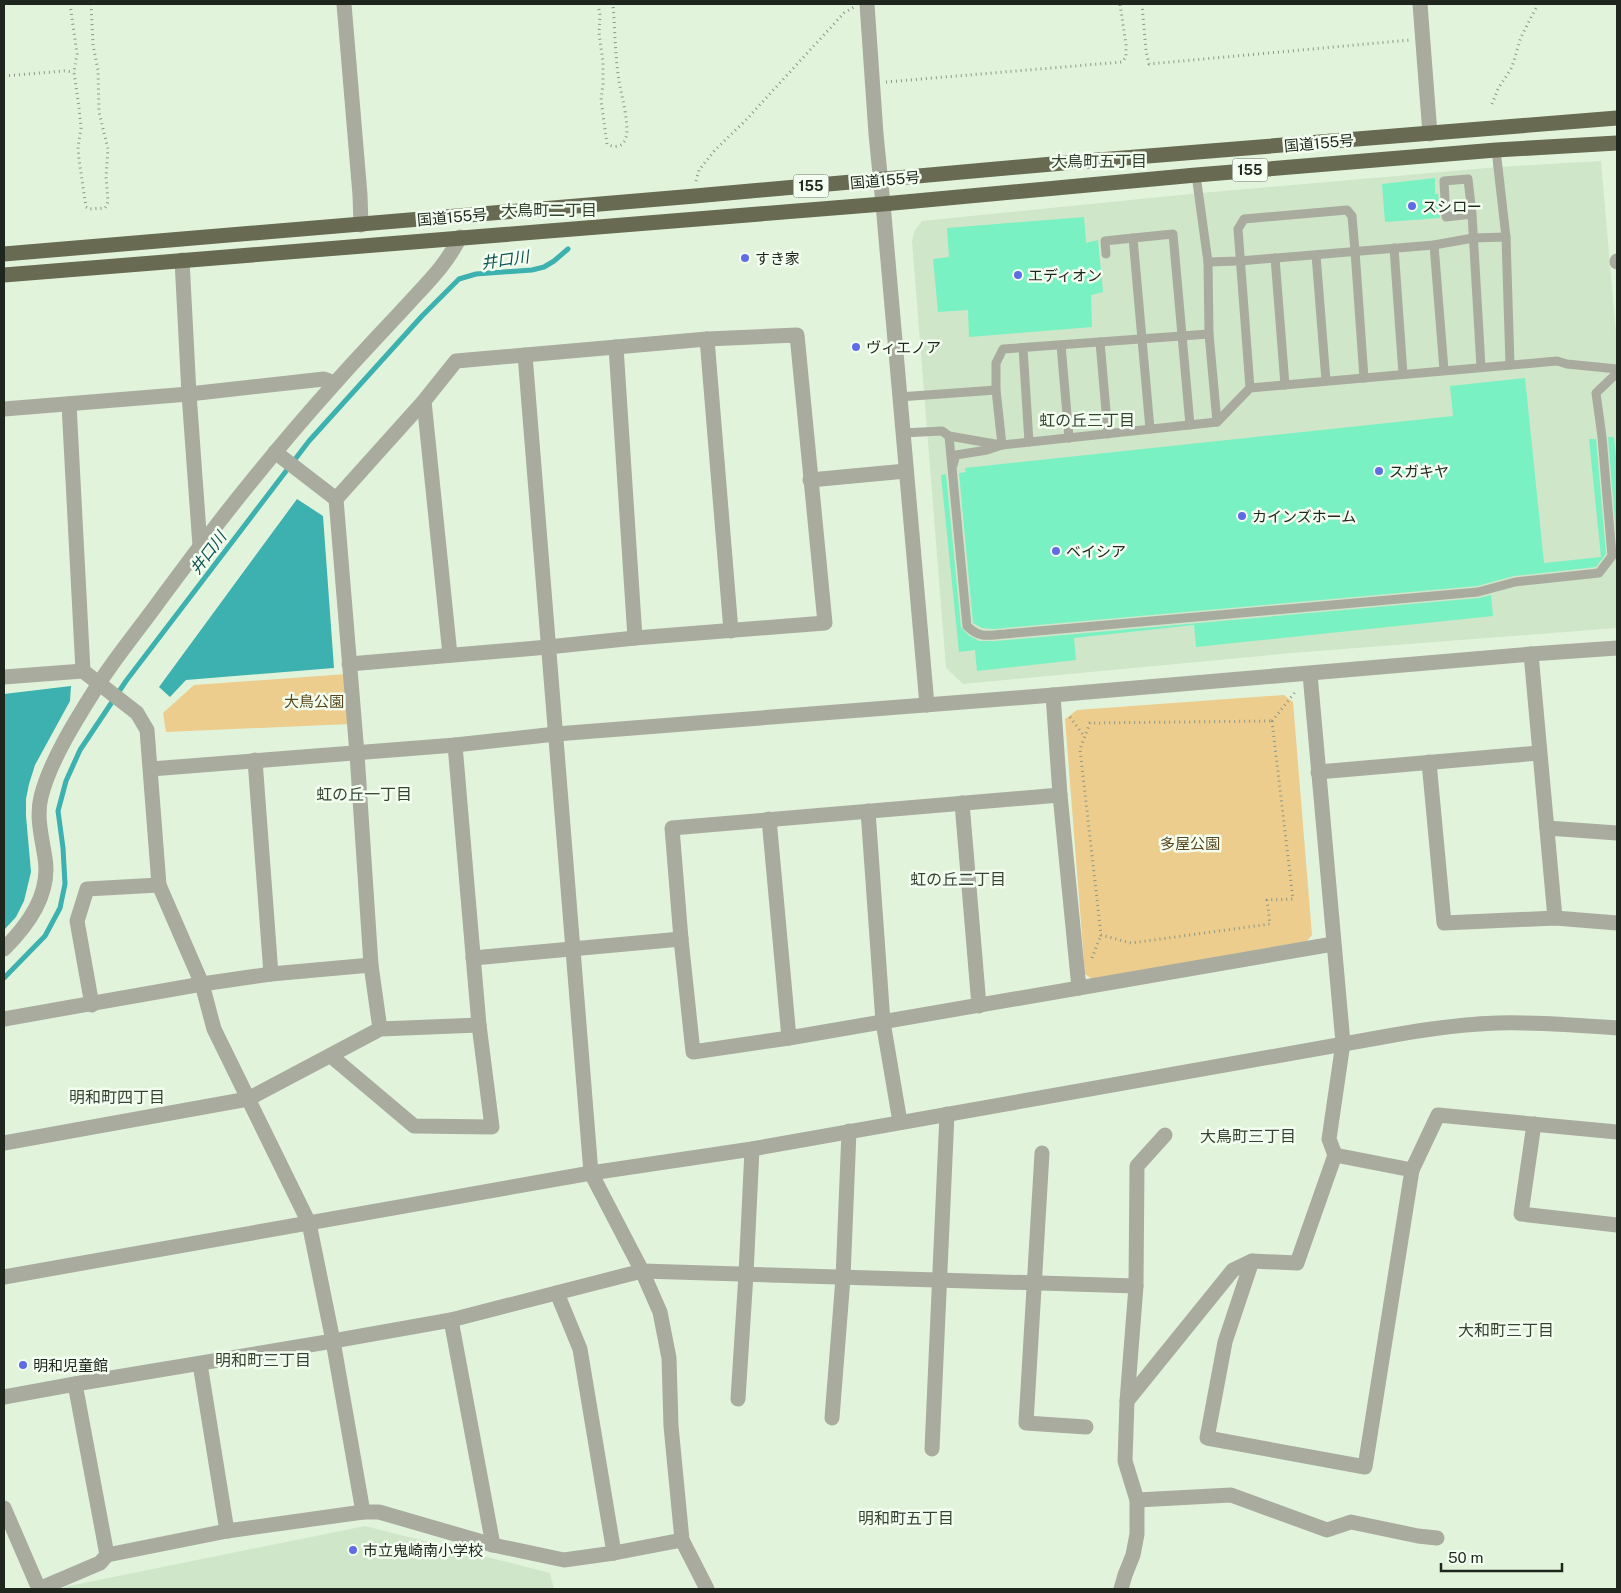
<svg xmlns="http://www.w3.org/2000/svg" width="1621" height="1593" font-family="'Public Sans','Noto Sans JP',sans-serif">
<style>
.built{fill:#cfe6c8}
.green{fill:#eccd8d}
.water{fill:#3cb1af}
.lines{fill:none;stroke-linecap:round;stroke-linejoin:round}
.stream{stroke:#3cb1af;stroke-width:5}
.building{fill:#79f1c3}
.path{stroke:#8b9887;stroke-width:3;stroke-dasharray:1 4;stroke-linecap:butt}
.service{stroke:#aaab9f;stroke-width:9}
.minor{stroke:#aaab9f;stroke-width:15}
.tertiary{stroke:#aaab9f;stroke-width:15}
.trunk{stroke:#686a52;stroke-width:15}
.poi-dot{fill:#606ce4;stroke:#f3fef0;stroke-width:2}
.labels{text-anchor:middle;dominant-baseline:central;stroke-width:5;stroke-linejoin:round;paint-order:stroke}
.shield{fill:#f3fef0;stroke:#5f675c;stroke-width:1}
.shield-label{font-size:14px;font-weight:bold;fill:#1f261d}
.street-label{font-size:15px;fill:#1f261d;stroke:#f3fef0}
.poi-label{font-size:15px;fill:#1f261d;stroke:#f3fef0;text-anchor:start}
.park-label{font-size:15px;fill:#59461d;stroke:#f3fef0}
.neighbourhood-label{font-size:16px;fill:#354431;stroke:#f3fef0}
.water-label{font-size:16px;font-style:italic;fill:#0d5150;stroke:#f3fef0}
</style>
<rect width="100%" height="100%" fill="#e1f4db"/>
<g class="built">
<polygon points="1601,161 1617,344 1617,628 1292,653 963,684 946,668 912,241 915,230 922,221 1200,193 1498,167"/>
<polygon points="365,1526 550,1573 554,1589 64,1589 64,1587"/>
</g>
<g class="green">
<polygon points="346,674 350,724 166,732 163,713 194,685"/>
<polygon points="1284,695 1293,702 1312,935 1307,941 1092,979 1085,974 1065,719 1077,710"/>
</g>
<g class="water">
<polygon points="297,499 323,516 334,668 186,680 170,697 159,687"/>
<polygon points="71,686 70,701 35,765 29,784 26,799 26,816 31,872 24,901 16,917 4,930 4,694"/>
</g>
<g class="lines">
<polyline class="stream" points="4,978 45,936 60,908 65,884 63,848 58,811 66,781 80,750 126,681 309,441 422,316 459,279 476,274 532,270 544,267 554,261 568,249"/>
</g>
<g class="building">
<polygon points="1435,178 1435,194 1438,194 1440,218 1385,222 1382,184"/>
<polygon points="1084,217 1086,243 1098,240 1103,292 1091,295 1092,327 969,337 968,310 938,312 933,259 949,257 947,228"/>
<polygon points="1525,378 1544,563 1601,557 1589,439 1596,439 1606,554 1596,567 1514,576 1477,586 994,629 982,628 973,623 959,473 966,472 965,468 1453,416 1450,386"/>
<polygon points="1608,437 1614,437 1617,468 1617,544"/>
<polygon points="946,474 961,627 968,635 979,641 995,641 1479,598 1491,595 1493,616 1196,647 1194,625 1074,638 1076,660 977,671 975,650 959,652 941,475"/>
</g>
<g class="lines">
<g class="path">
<polyline points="70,4 77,54 74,72 79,108 81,128 78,147 79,159 86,207 89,209 105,208 107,205 108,201 106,177 108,149 99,112 98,70 93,45 91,4"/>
<path d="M598,4L600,15L599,33L603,62V84L601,100L607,144C612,147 620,148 624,142C632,132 621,94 619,81C615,56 615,29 613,4"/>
<polyline points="1142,4 1146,51 1149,64 1410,40"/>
<polyline points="4,76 64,71 74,72"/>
<polyline points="886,82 1122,62 1126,57 1126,45 1120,4"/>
<polyline points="1492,104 1498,89 1512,67 1521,37 1538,4"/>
<polyline points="696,181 699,170 715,150 745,121 844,13 854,7"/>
<polyline points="1070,717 1084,736"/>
<polygon points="1272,721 1293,899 1267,900 1270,924 1131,943 1101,935 1080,749 1090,723"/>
<polyline points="1272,721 1296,691"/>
<polyline points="1092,958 1101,935"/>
</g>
<g class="service">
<polyline points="1496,150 1506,237 1510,365"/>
<polyline points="1196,175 1208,262 1209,334 1217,422"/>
<polyline points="1472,214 1446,217 1444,181 1468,179 1472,214 1481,367"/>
<polyline points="1434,245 1444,370"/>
<polyline points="1394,248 1403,374"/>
<polyline points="1106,254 1105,241 1133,238"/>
<polyline points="1316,255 1326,381"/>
<polyline points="1275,258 1285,385"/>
<polyline points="1208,262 1239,261 1434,245 1473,238 1506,237"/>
<polyline points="1100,342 1108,434"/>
<polyline points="1061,345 1069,438"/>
<polyline points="1023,348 1029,442"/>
<polyline points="1250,388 1238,229 1244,219 1347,210 1352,216 1355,251 1364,378"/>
<polyline points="899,397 996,390"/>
<polyline points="1150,429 1133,238 1173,234 1190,425"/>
<polyline points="902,433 942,431 949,436 1001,445"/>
<path d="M949,436L967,626C980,639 989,635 1005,634L1478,592L1515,582L1599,573L1612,556L1602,437L1596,393L1617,373"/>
<polyline points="1002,445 996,390 996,363 1003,349 1209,334"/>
<polyline points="953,465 956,455 987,450 1002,445 1217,422 1250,388 1557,361 1567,364 1617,369"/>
</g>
<g class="minor">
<polyline points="344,4 360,195 361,225"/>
<polyline points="867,4 876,134 883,204"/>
<polyline points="1420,4 1430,134"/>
<polyline points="182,260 189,394 200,546"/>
<polyline points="1617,261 1617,262"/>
<polyline points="707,339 731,631"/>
<polyline points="616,347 635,638"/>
<polyline points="525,355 591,1173"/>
<polyline points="424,401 450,655"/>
<polyline points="69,404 83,671"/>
<polyline points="4,409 189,394 324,379 335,383"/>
<polyline points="275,452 336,499"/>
<polyline points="810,480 906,471"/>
<polyline points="349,664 548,647 635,638 825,623 797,335 707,339 456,361 424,401 336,499 357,754 371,965 380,1029"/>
<polyline points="4,677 83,671 137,713 147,730 159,885 202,984 214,1029 309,1223 333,1341 363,1512"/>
<polyline points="1053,695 1060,795 1079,988"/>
<polyline points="255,760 271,974"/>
<polyline points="1429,762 1444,923 1555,918 1617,923"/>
<polyline points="151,769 455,745 556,734"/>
<polyline points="1318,772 1539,753"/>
<polyline points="1060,795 672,828 681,939 693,1052 789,1038 1333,944"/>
<polyline points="962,803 979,1006"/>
<polyline points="868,811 883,1022 900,1122"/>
<polyline points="769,819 789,1038"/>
<polyline points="1547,828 1617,833"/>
<polyline points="1555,918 1531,654 1617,648"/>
<path d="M4,949C28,925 51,894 45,858C42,838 36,817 41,797C50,760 78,717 98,685C117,655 140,628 160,600C215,525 273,452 336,382C359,356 383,331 407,305C427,283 447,264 460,237"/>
<polyline points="473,958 681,939"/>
<polyline points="92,1005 77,921 87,889 159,885"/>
<polyline points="4,1019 202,984 271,974 371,965"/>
<polyline points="331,1056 414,1126 492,1127 479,1025 455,745"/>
<polyline points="1534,1124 1521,1214 1617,1225"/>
<polyline points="4,1143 248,1099 380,1029 479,1025"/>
<polyline points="1042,1153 1026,1423 1086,1427"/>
<polyline points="1412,1170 1438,1115 1617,1132"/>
<polyline points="1252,1261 1225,1342 1207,1438 1365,1467 1412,1170 1335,1155"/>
<polyline points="557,1293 580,1349 614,1553"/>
<polyline points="451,1320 493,1545"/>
<polyline points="200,1364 227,1531"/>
<polyline points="75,1384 107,1555"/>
<polyline points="4,1397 75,1384 333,1341 451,1320 642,1271 1136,1286"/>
<polyline points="738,1399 746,1274 752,1149"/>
<polyline points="1127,1401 1233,1270 1252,1261 1297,1263 1335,1155 1329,1139 1343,1043 1310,674"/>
<polyline points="832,1418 843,1278 849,1131"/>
<polyline points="932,1449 947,1114"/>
<polyline points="1137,1500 1231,1495 1327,1530 1351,1522 1418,1536 1437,1538"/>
<polyline points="4,1508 39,1589"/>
<polyline points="39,1589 100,1563 107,1555 227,1531 363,1512 379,1512 493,1545 564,1560 614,1553 682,1540"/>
<polyline points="1121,1589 1125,1575 1133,1555 1137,1534 1137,1500 1125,1461 1127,1401 1136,1286 1137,1166 1165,1135"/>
</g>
<g class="tertiary">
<polyline points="883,204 927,705"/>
<polyline points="556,734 1053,695 1531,654"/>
<polyline points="591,1173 642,1271 660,1312 669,1358 671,1426 682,1540 707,1589"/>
<path d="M4,1277L591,1173L752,1149L1394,1035C1428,1029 1463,1024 1498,1023C1538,1022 1577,1025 1617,1028"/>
</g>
<g class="trunk">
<polyline points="4,254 695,196 1086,161 1617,118"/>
<polyline points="4,275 883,204 1196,175 1496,150 1617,143"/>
</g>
</g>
<g class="poi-dot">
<circle cx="1412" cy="206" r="5"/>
<circle cx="745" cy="258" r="5"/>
<circle cx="1018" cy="275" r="5"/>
<circle cx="856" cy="347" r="5"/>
<circle cx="1379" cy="471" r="5"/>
<circle cx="1242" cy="516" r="5"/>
<circle cx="1056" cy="551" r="5"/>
<circle cx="23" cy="1365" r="5"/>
<circle cx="353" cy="1550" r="5"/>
</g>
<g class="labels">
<g class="shield">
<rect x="1232.5" y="158.5" width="35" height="23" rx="4"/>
<rect x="793.5" y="174.5" width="35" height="23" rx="4"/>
</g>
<g class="shield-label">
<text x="1250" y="170">155</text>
<text x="811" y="186">155</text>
</g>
<g class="street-label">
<text transform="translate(1319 143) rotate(-5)">国道155号</text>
<text transform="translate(885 180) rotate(-5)">国道155号</text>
<text transform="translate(452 217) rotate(-5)">国道155号</text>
</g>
<g class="poi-label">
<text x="1422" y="206">スシロー</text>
<text x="755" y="258">すき家</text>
<text x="1028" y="275">エディオン</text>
<text x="866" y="347">ヴィエノア</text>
<text x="1389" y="471">スガキヤ</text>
<text x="1252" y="516">カインズホーム</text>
<text x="1066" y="551">ベイシア</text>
<text x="33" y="1365">明和児童館</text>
<text x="363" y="1550">市立鬼崎南小学校</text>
</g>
<g class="park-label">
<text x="314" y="701">大鳥公園</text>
<text x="1190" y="843">多屋公園</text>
</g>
<g class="neighbourhood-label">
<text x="1099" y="161">大鳥町五丁目</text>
<text x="549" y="210">大鳥町二丁目</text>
<text x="1087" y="420">虹の丘三丁目</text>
<text x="364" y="794">虹の丘一丁目</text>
<text x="958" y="879">虹の丘二丁目</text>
<text x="117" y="1097">明和町四丁目</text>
<text x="1248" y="1136">大鳥町三丁目</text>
<text x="1506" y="1330">大和町三丁目</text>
<text x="263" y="1360">明和町三丁目</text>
<text x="906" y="1518">明和町五丁目</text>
</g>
<g class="water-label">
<text transform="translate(505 260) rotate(-8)">井口川</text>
<text transform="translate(208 553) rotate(-53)">井口川</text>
</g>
</g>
<rect width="1621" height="1593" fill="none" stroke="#1f261d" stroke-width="10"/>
<path d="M1441 1563v8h121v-8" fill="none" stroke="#1f261d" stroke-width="2.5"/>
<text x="1448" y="1563" font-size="15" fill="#1f261d" stroke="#f3fef0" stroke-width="4" paint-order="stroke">50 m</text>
</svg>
